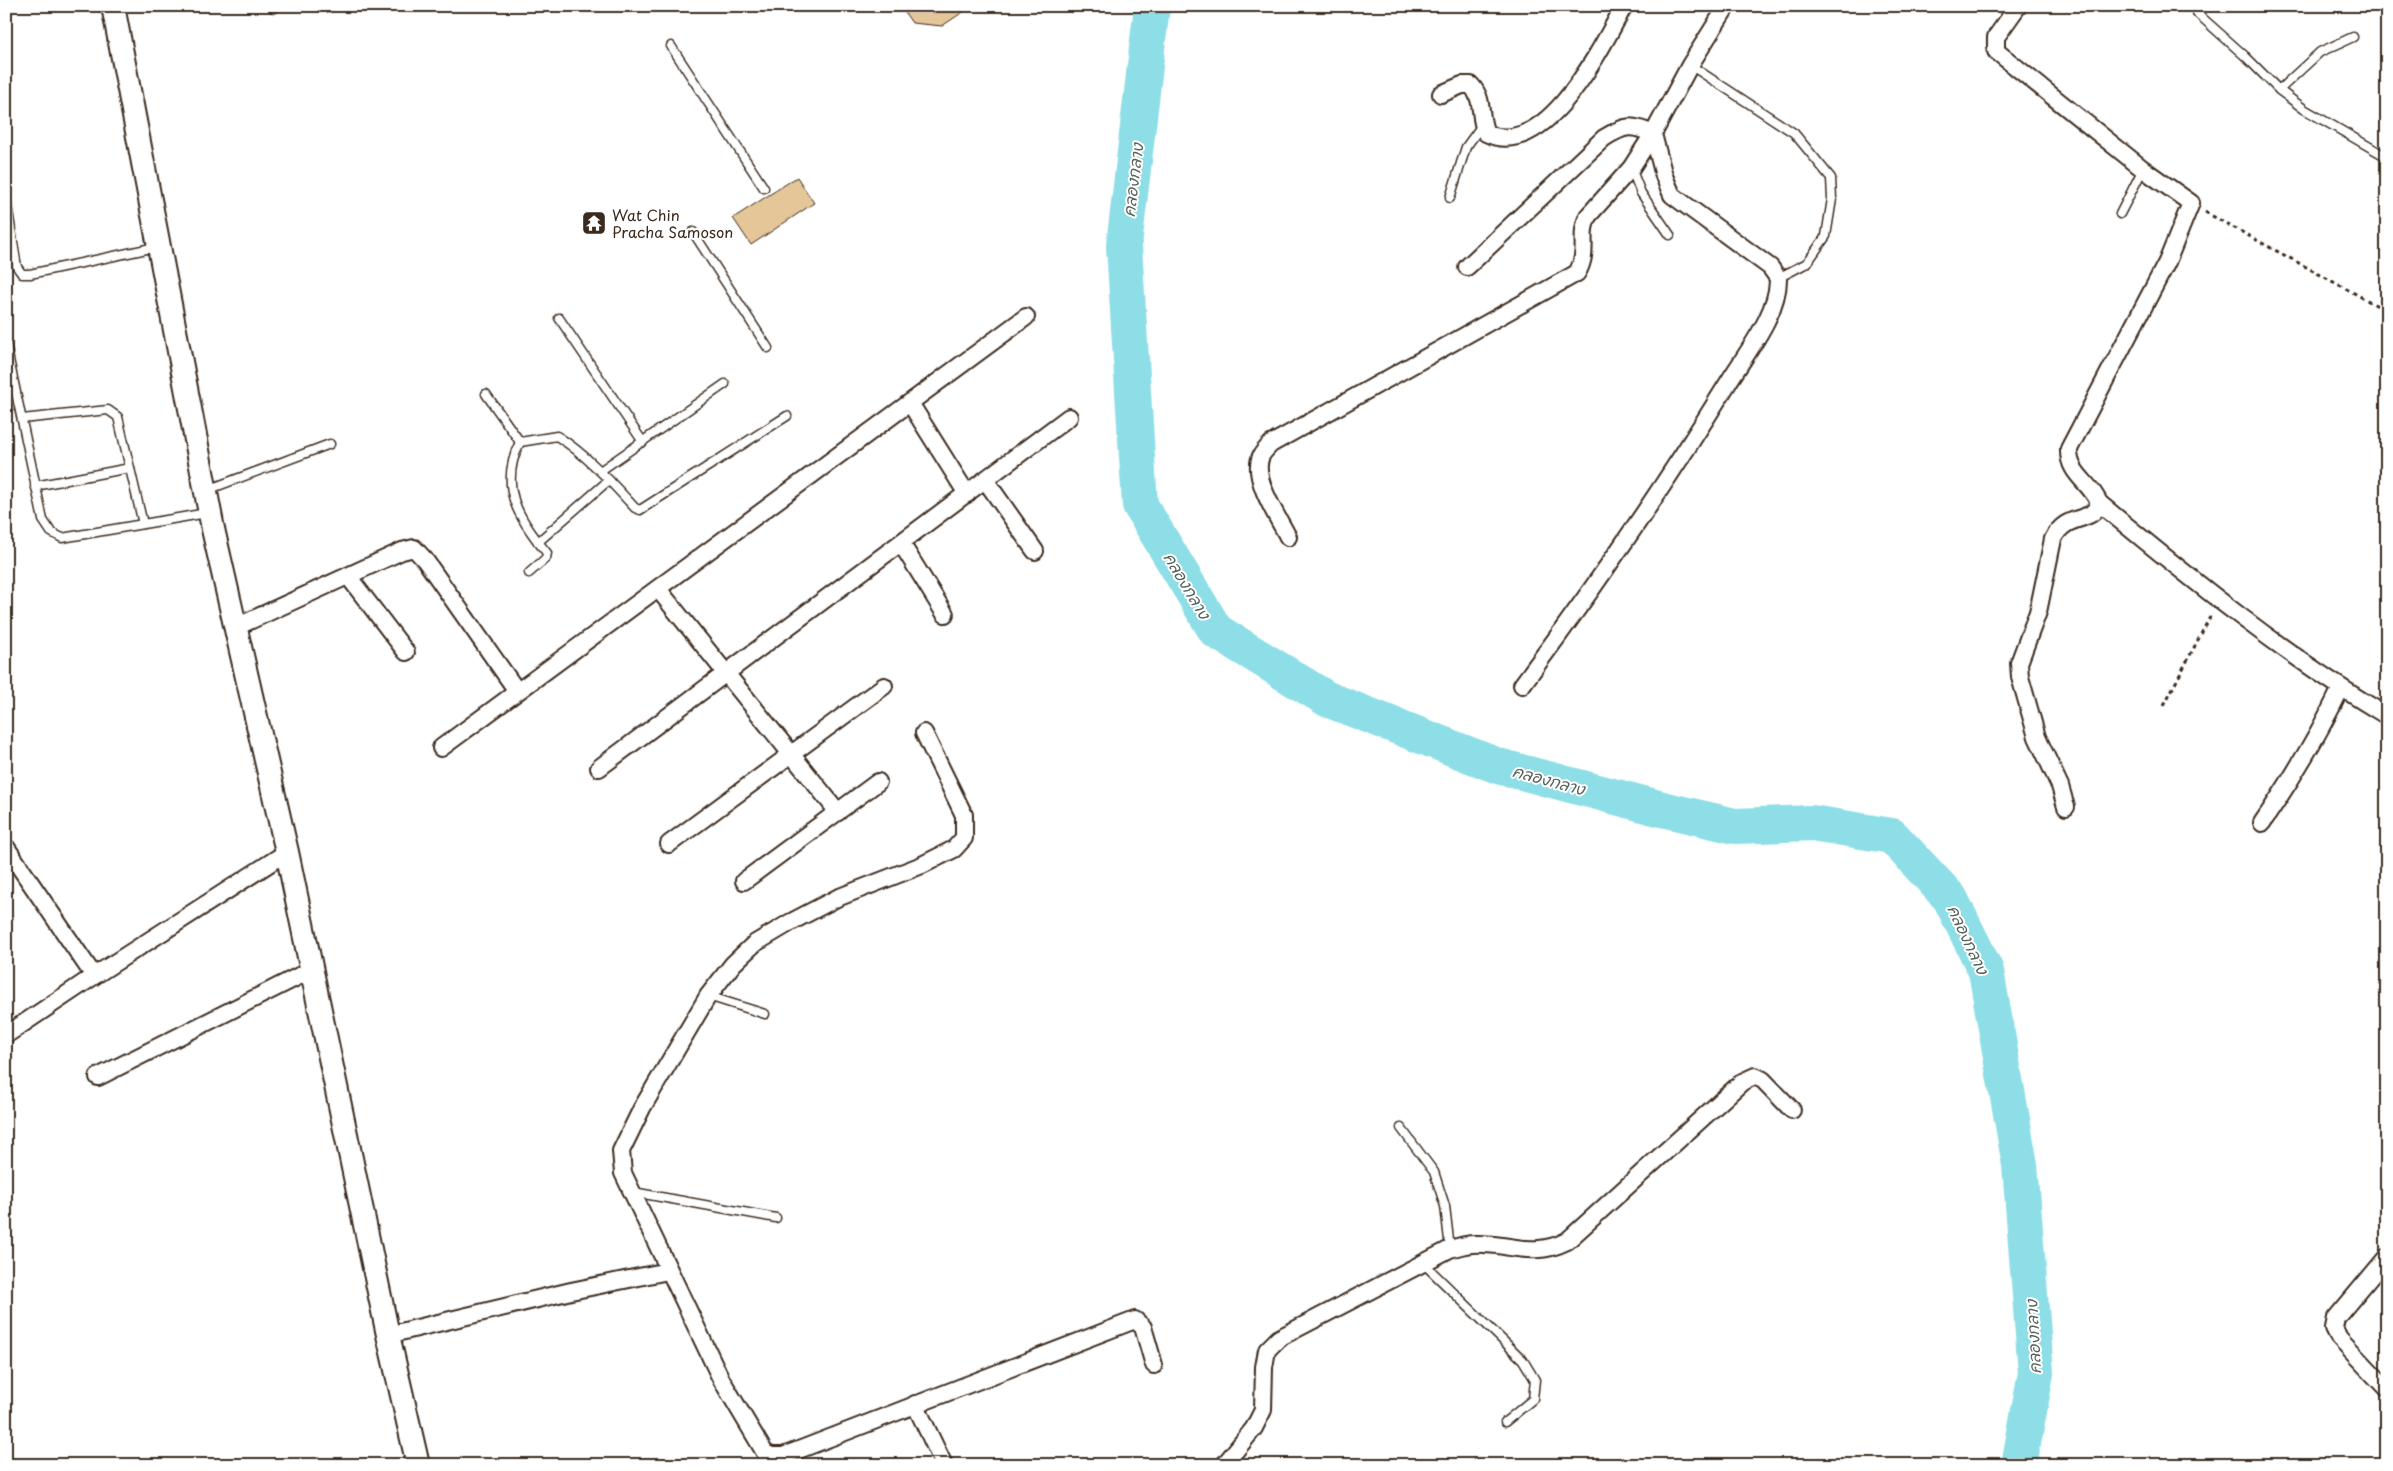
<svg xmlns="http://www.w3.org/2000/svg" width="2393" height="1471" font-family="'Playpen Sans','Playpen Sans Thai',sans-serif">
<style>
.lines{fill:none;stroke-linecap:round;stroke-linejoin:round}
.river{stroke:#8ddee6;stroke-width:36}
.building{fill:#e4c698;stroke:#3b2a1e}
.service-casing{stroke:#3b2a1e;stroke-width:11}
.minor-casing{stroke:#3b2a1e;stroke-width:20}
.secondary-casing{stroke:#3b2a1e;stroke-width:26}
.path{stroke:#3b2a1e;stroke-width:3;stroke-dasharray:4 4;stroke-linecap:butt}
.service{stroke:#fff;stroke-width:8}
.minor{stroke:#fff;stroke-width:16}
.secondary{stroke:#fff;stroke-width:22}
.labels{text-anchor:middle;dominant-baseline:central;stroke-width:4;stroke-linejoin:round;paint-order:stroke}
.poi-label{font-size:15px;fill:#3b2a1e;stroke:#fff;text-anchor:start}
.water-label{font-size:16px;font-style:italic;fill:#54605a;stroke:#fff}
</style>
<rect width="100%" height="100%" fill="#fff"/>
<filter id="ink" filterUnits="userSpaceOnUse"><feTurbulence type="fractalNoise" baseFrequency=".02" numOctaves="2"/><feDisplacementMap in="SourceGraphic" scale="10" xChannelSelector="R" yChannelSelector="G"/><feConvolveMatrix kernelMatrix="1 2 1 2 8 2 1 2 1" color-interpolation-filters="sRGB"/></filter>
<g filter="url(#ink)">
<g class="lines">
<polyline class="river" points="1152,6 1124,246 1140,505 1216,631 1327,699 1498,766 1666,810 1735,826 1812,823 1892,836 1950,898 1986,971 2020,1165 2036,1373 2019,1465"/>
</g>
<g class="building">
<polygon points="900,6 972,6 942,26 912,23"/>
<polygon points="797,177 814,203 751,245 733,218"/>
</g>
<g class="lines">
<defs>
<g id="service">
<polyline points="2193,6 2198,14 2245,56 2279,90 2304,109 2387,157"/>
<polyline points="274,8 276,6"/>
<polyline points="671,46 764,188"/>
<polyline points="1690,65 1794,133 1831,178 1832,199 1826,236 1807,263 1778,278"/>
<polyline points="2279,90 2320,52 2353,37"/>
<polyline points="1631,168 1641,193 1670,235"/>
<polyline points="6,198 17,267 22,274 30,274 156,247"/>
<polyline points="1450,198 1466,147 1482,125"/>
<polyline points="2120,214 2143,169"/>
<polyline points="693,232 768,348"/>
<polyline points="559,318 643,442"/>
<polyline points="6,345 43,520 51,532 62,538 207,513"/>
<path d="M486,394L520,442L557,436C587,455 611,482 635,508L640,510L787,416"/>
<polyline points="22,419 108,410 118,417 143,524"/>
<path d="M520,442C498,487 518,518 547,553L546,558L529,573"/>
<polyline points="600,471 725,384"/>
<polyline points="35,486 130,468"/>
<polyline points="207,490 330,444"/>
<polyline points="538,542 609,480"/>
<polyline points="708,996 765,1014"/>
<polyline points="1401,1128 1434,1172 1445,1206 1450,1249"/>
<polyline points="633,1192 776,1218"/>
<polyline points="1423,1263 1523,1360 1535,1380 1533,1399 1505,1422"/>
</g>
<g id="minor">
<path d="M2018,6L1996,37V51L2143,169L2191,203L2167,262L2069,449C2068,475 2090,481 2099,503C2092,525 2067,511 2053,539L2038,612L2019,663L2020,677L2037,737L2060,786L2066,807"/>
<path d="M1441,94L1462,85H1471C1485,100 1478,116 1486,133C1546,162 1602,46 1624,6"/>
<polyline points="910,403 967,494"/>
<polyline points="986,481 1035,551"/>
<path d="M2099,503C2191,579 2284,655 2387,716"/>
<path d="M1288,537C1278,517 1251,478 1261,456C1263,452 1268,447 1271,444L1577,273C1590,251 1578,236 1588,216L1631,168L1653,134C1631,124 1625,125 1604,138L1467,267"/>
<polyline points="901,543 945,614"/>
<polyline points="348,576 406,652"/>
<polyline points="658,589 838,812"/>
<polyline points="234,628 402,551 414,548 425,560 517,691"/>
<path d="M1522,685C1595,587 1664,487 1728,383C1746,353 1779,313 1778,278L1770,267L1672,195L1664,176L1653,134L1690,65L1727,6"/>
<polyline points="924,733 964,815 964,838 954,849 922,865 837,898 791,922 754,944 733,964 708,996 642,1108 621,1151 623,1173 721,1379 765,1453 772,1456 783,1456 1135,1320 1143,1327 1154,1365"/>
<polyline points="441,748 1026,317"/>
<polyline points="599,768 1069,417"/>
<path d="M2262,823C2292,779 2318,736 2341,688"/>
<polyline points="669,844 884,686"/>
<polyline points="6,847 94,976"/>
<polyline points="744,881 878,782"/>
<polyline points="6,1035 94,976 287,852"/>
<polyline points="98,1077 311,970"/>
<polyline points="2387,1257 2336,1318 2334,1328 2339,1338 2387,1389"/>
<polyline points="388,1335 571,1291 668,1271"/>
<polyline points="915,1404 944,1465"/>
<path d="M1224,1465L1254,1428L1263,1410L1264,1367L1267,1350L1279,1338L1450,1249C1458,1247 1466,1244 1473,1244C1510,1242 1531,1259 1567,1241L1742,1082L1755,1076L1763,1080L1792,1110"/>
</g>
<polyline id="secondary" points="113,6 213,529 287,852 388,1335 418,1465"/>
</defs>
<use href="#service" class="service-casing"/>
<use href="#minor" class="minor-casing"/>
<use href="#secondary" class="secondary-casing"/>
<g class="path">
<polyline points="2205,212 2387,311"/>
<polyline points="2164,705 2211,615"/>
</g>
<use href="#service" class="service"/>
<use href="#minor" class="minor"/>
<use href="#secondary" class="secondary"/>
</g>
</g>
<defs>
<symbol id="temple-square" viewBox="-11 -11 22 22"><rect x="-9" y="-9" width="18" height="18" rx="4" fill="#3b2a1e" stroke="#fff"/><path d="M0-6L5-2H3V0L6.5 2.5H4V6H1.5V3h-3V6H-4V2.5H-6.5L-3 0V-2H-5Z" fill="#fff"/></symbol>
</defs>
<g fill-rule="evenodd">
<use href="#temple-square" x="580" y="209" width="28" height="28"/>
</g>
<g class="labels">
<g class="poi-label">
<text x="612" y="214">Wat Chin<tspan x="612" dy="17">Pracha Samoson</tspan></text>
</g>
<g class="water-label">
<text transform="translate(1132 180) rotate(-83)">คลองกลาง</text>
<text transform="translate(1188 585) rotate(59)">คลองกลาง</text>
<text transform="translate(1549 779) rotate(15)">คลองกลาง</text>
<text transform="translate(1969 939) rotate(65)">คลองกลาง</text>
<text transform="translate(2032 1337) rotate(-93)">คลองกลาง</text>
</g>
</g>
<rect width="2393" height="1471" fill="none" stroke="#fff" stroke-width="25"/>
<rect x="12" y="12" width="2368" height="1446" fill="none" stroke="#3b2a1e" stroke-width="2" filter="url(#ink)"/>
</svg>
